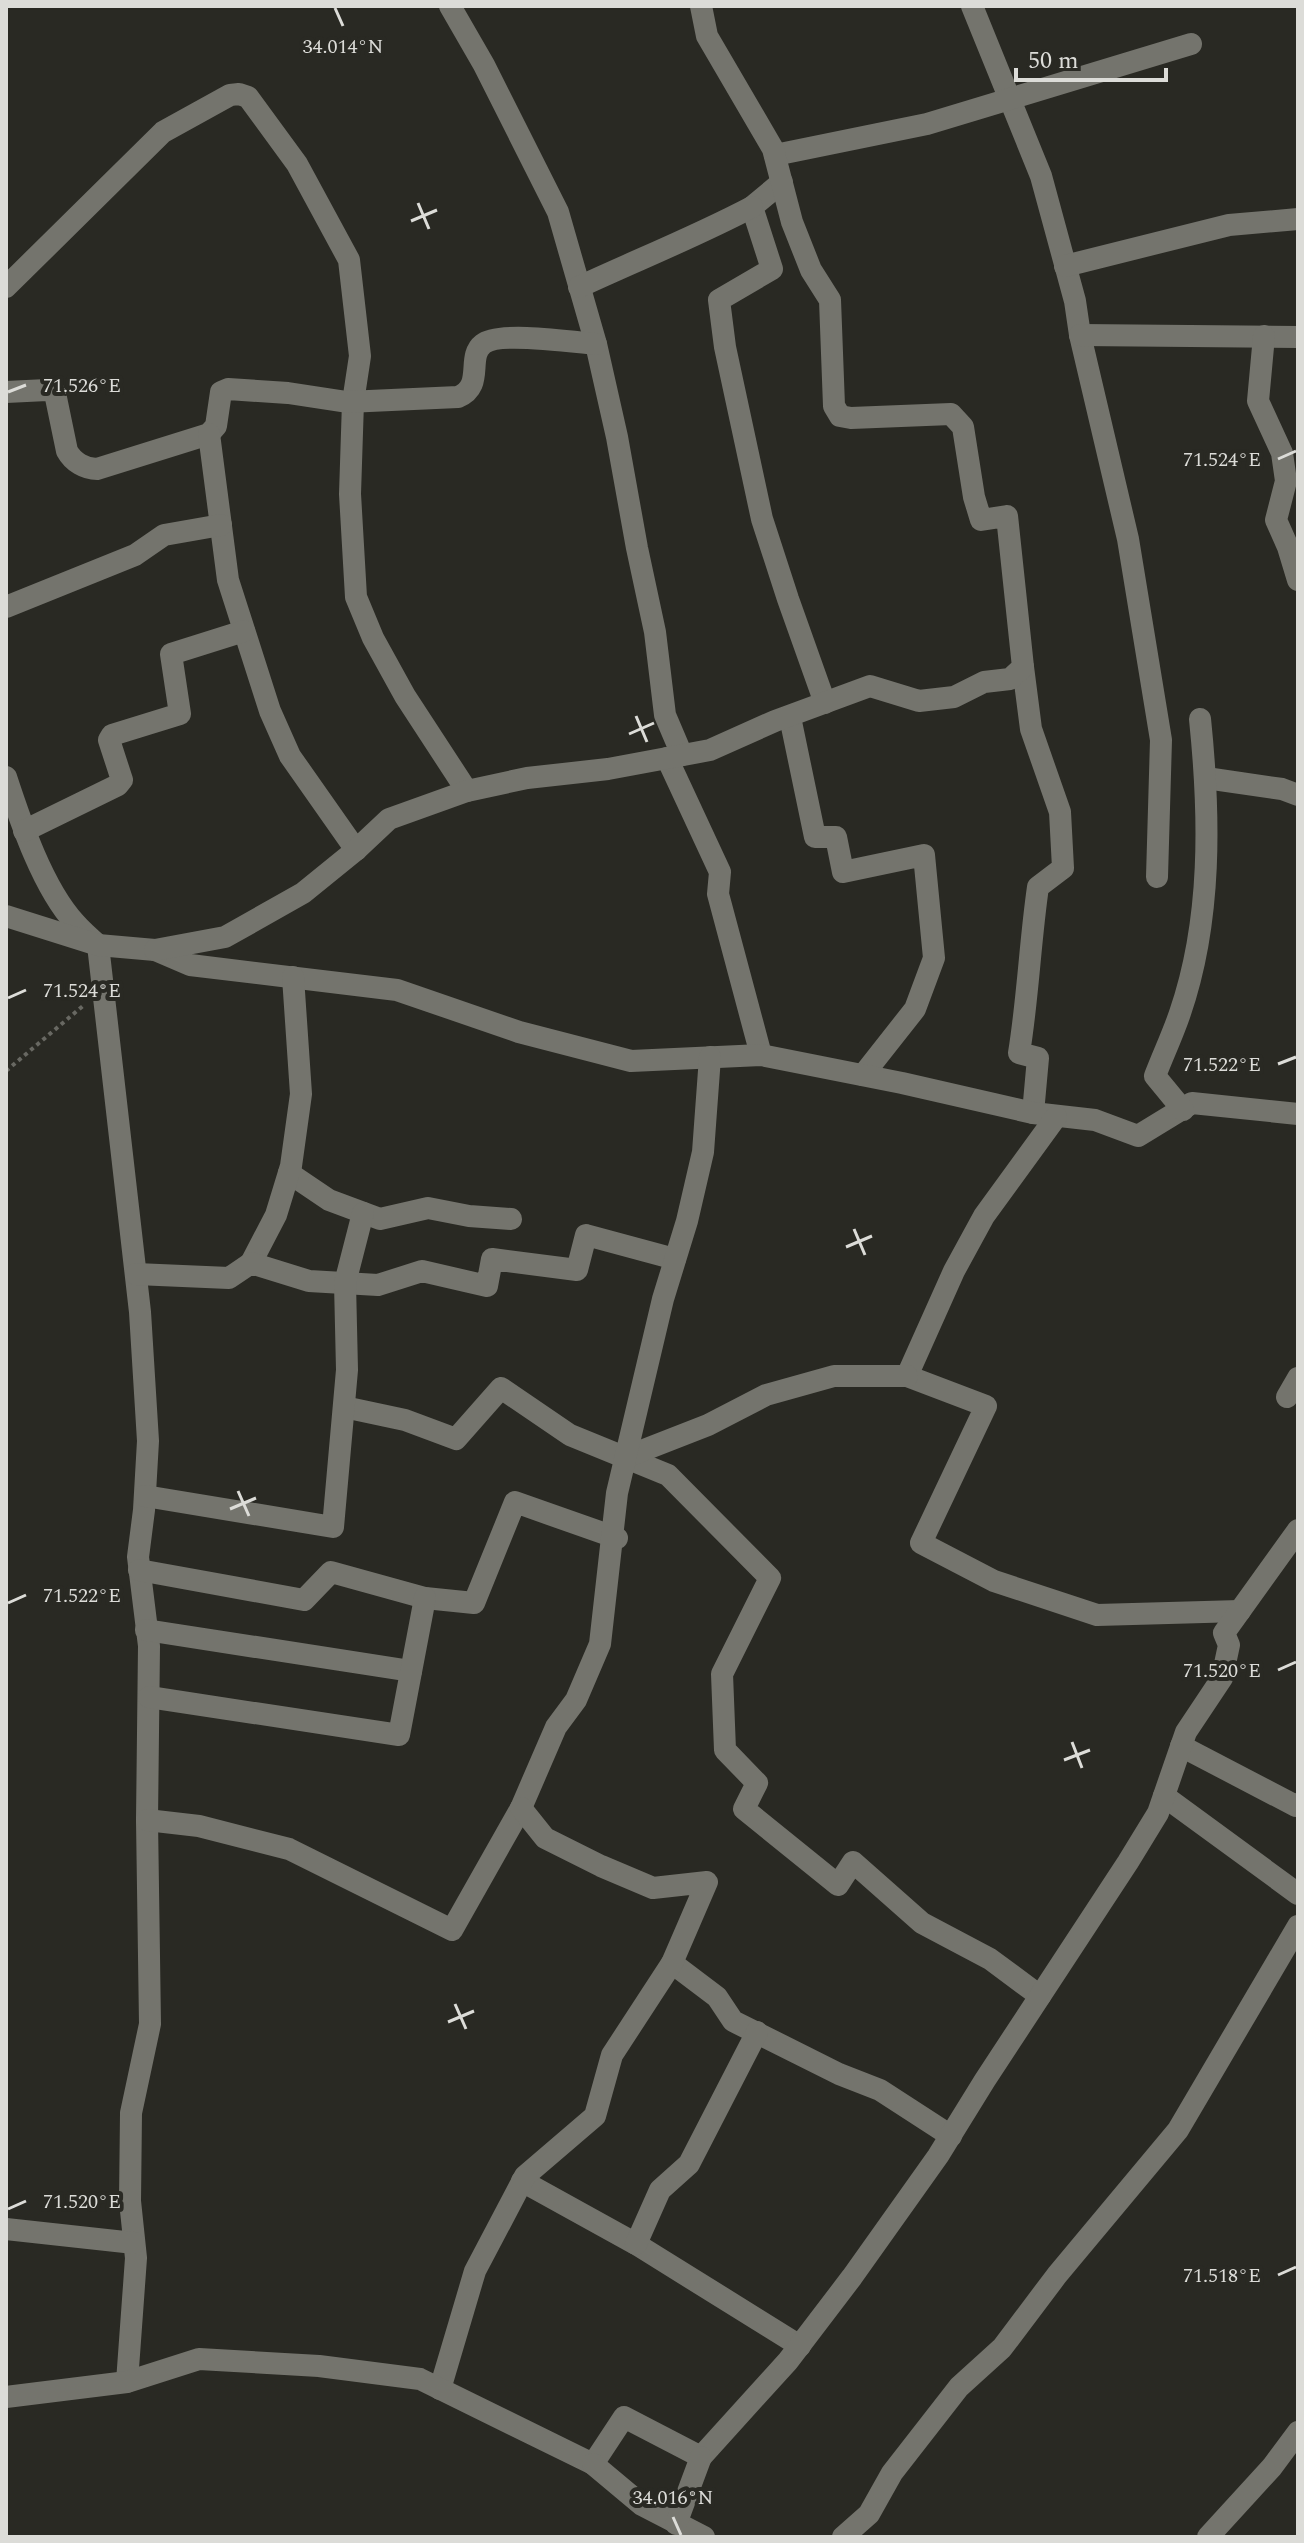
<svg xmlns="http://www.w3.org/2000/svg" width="1304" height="2543" font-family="Spectral,serif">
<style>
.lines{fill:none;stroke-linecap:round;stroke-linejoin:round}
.path{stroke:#686862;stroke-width:4;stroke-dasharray:4 4;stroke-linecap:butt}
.street{stroke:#74746d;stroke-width:22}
.ticks{fill:none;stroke:#dcdcd8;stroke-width:3}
.ticks-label{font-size:20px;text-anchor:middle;fill:#dcdcd8;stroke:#292923;stroke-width:8;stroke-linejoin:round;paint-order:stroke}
</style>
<rect width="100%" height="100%" fill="#292923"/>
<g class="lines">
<polyline class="path" points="6,1071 84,1005"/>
<g class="street">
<polyline points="450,6 484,65 558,212 596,344 617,437 637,548 655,632 665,715 682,755"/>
<polyline points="972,6 1041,176 1075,301 1080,335 1128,539 1161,740 1157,877"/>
<polyline points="775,155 927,124 1191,44"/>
<polyline points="782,182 752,207 772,269 719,300 725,347 762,519 788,599 825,703"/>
<polyline points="1065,266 1229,225 1298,219"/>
<polyline points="6,287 163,132 230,95 239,94 248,97 297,164 349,260 360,356 353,402 350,494 356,597 373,638 405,696 467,791"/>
<path d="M579,287C637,260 695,237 752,207"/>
<polyline points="1080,335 1298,337"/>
<polyline points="1264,336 1258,401 1282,453 1286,481 1276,520 1288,547 1298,580"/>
<path d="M6,392L47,390L55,393L67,451C73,462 85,469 97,469L209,434L216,426L221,392L228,389L288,393L347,402L458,397C485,386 466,357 483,344C498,331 574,342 596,344"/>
<polyline points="209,434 228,580 270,711 290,756 356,850"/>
<polyline points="6,607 135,555 164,535 221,525"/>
<path d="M1023,667L1031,729L1060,812L1063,868L1038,887C1030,942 1028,998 1019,1053L1038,1058L1033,1113"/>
<polyline points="790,717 815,837 836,837 843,872 924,855 934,958 915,1009 863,1075"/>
<polyline points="667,758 720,872 718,894 761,1055"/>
<path d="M6,777C21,823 43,888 75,923C82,931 90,938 98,945L140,1312L148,1441L144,1510L138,1557L149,1646L147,1820L150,2024L131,2113L130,2201L136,2258L127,2382"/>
<polyline points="1206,778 1282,789 1298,795"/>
<polyline points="24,831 118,785 122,780 109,740 112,735 180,714 171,654 244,631"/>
<polyline points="6,916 98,945 155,950 190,965 397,990 519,1032 631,1061 761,1055 902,1083 1033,1113 1095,1120 1138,1136 1192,1103 1298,1114"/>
<polyline points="155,950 225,937 303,893 356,850 389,819 467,791 527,778 608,769 710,750 775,721 870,686 919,701 954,697 984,682 1010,679 1023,667 1007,516 981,520 974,497 963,427 951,414 851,418 840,416 834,406 830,300 811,270 792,222 773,149 707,36 701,6"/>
<path d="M1183,1110L1155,1076C1163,1055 1173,1034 1180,1013C1212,920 1210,816 1200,719"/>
<polyline points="1056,1117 984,1216 954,1271 907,1376 986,1406 921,1543 994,1581 1097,1615 1240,1611"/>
<polyline points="289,1173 329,1200 380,1219 428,1208 469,1216 511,1219"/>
<polyline points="251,1263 276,1215 291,1166 301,1094 293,977"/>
<polyline points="136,1274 229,1278 251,1263 309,1281 378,1285 422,1271 487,1286 492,1259 577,1270 586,1235 675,1259"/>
<polyline points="1287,1397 1298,1378"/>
<polyline points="344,1407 405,1420 456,1439 501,1388 570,1435 668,1475 770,1578 722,1674 725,1750 757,1783 744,1809 838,1885 853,1862 922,1923 990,1959 1040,1996"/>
<polyline points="626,1457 708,1425 766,1395 834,1376 907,1376"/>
<polyline points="145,1496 333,1527 347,1370 345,1283 363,1213"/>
<polyline points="139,1570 304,1600 331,1572 425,1598 474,1603 515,1502 617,1538"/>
<polyline points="146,1630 411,1671"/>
<polyline points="149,1697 399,1735 425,1598"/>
<polyline points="1181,1746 1296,1806 1298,1804"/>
<polyline points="1164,1796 1298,1894"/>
<polyline points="147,1820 199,1826 289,1849 452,1930 521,1808 556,1727 576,1700 600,1644 617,1493 663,1299 687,1221 703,1152 710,1057"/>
<polyline points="672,1963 717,1997 733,2021 839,2074 880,2090 951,2136"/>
<polyline points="522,2181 636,2244 800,2346"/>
<polyline points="6,2229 134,2243"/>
<polyline points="636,2244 660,2190 689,2164 757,2032"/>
<polyline points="440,2389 475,2271 525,2176 595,2116 612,2055 672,1963 707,1882 653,1888 601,1866 545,1838 521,1808"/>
<polyline points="6,2397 127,2382 199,2359 319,2366 420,2379 593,2464 624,2417 701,2457 788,2361 852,2277 938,2156 985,2080 1128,1862 1158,1813 1186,1732 1222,1678 1229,1645 1224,1633 1298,1530"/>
<polyline points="593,2464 642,2505 704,2537"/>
<polyline points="676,2524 701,2457"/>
<polyline points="843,2537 869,2514 892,2473 959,2387 1002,2348 1057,2275 1178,2130 1298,1926"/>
<polyline points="1208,2537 1272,2467 1298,2432"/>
</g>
</g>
<path class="ticks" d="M335,8L343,26M418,203L429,229M411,221L437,210M8,392L26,385M1278,459L1296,451M636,716L647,742M629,734L654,723M8,998L26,990M1278,1064L1296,1057M854,1229L865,1255M846,1247L872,1236M238,1491L249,1516M230,1509L256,1498M8,1603L26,1595M1278,1670L1296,1662M1072,1742L1082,1768M1064,1760L1090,1750M455,2004L466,2029M448,2022L474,2011M8,2209L26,2201M1278,2275L1296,2267M673,2517L681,2535"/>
<g class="ticks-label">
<text x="343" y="53">34.014°N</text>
<text x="82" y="392">71.526°E</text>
<text x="1222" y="466">71.524°E</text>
<text x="82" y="997">71.524°E</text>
<text x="1222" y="1071">71.522°E</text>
<text x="82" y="1602">71.522°E</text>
<text x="1222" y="1677">71.520°E</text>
<text x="82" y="2208">71.520°E</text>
<text x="1222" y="2282">71.518°E</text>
<text x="673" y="2504">34.016°N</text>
</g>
<rect width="1304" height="2543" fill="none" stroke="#dcdcd8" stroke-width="16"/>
<path d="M1016 68v12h150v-12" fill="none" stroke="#dcdcd8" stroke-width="4"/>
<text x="1028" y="68" font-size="24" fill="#dcdcd8" stroke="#292923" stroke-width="6" paint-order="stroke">50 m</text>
</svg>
